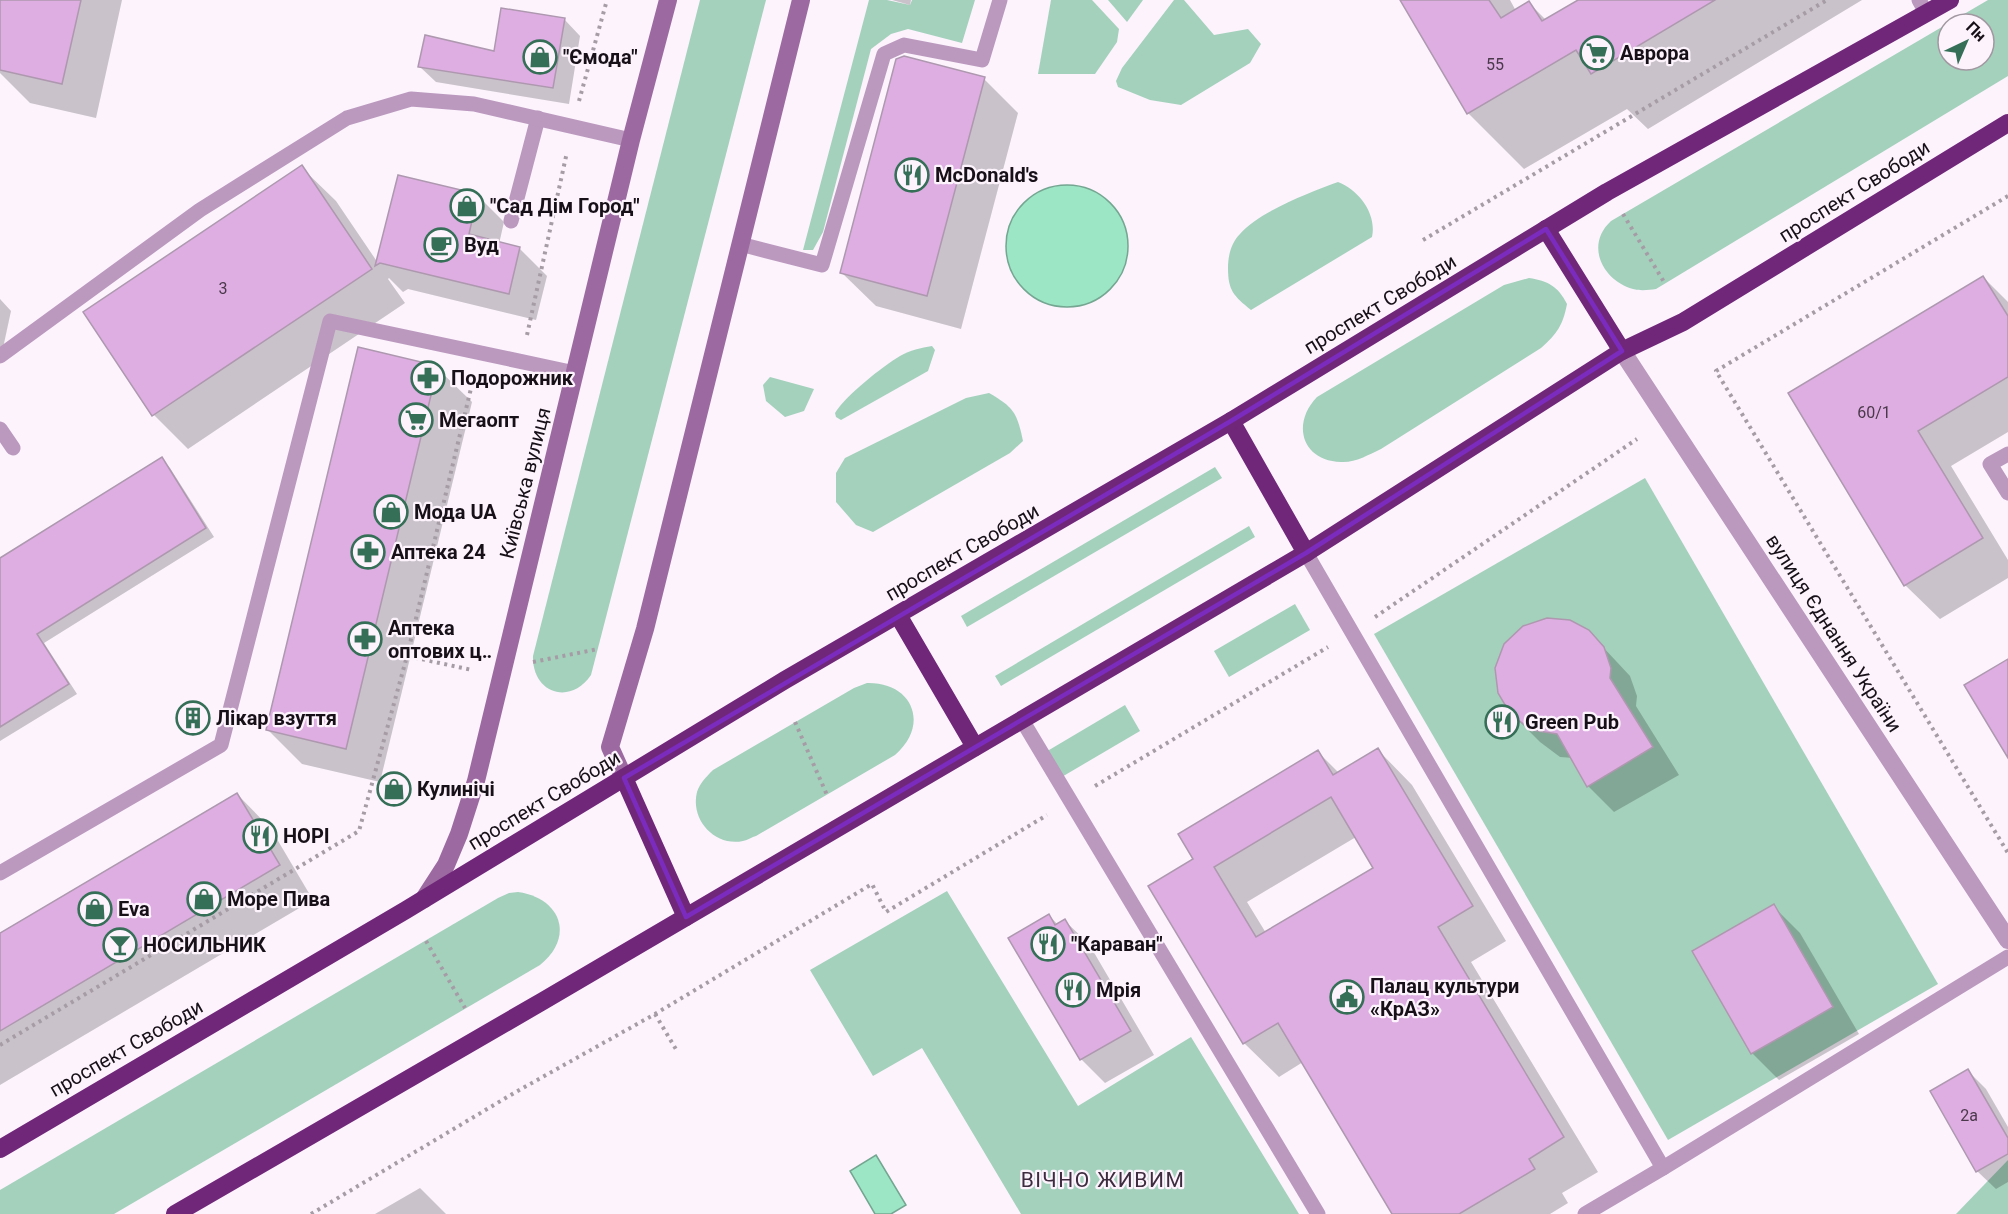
<svg xmlns="http://www.w3.org/2000/svg" width="2008" height="1214" font-family="Roboto,sans-serif">
<style>
.green{fill:#a4d1bc;fill-rule:evenodd}
.water{fill:#9ce6c5;stroke:#74a691;stroke-width:1.5}
.shadow{fill:#0003;fill-rule:evenodd}
.building{fill:#deaee2;stroke:#ae98af;stroke-width:1.5;fill-rule:evenodd}
.lines{fill:none;stroke-linecap:round;stroke-linejoin:round}
.path{stroke:#a59ca6;stroke-width:4;stroke-dasharray:3 4.5;stroke-linecap:butt}
.lane{stroke:#bb98be;stroke-width:15}
.street{stroke:#bb98be;stroke-width:18}
.secondary{stroke:#9c6aa1;stroke-width:18}
.highway{stroke:#712779;stroke-width:18}
.marked{fill:none;stroke:#7b2cbf;stroke-width:4.5;stroke-linejoin:round}
.labels{text-anchor:middle;dominant-baseline:central;stroke-width:4.5;stroke-linejoin:round;paint-order:stroke}
.number-label{font-size:16px;fill:#4a384b}
.poi-label{font-size:20px;font-weight:bold;fill:#181019;stroke:#fcf3fd;text-anchor:start}
.street-label{font-size:20px;fill:#181019;stroke:#fcf3fd}
.neighbourhood-label{font-size:21px;letter-spacing:1.5px;fill:#3d2b3e;stroke:#fcf3fd}
</style>
<rect width="100%" height="100%" fill="#fcf3fd"/>
<g class="green">
<path d="M700,0H766L591,675C570,706 532,693 533,656Z"/>
<polygon points="869,0 887,0 910,5 912,0 975,0 962,43 908,29 891,34 871,49 823,232 813,250 803,250"/>
<polygon points="1051,0 1092,0 1119,29 1117,42 1095,74 1038,74"/>
<polygon points="1108,0 1143,0 1127,22"/>
<polygon points="1174,0 1184,0 1214,35 1248,29 1261,44 1250,63 1181,105 1150,100 1118,87 1116,81 1122,68"/>
<path d="M1988,0H2008V76L1656,289C1649,290 1640,291 1633,289C1602,280 1585,245 1611,221ZM1948,24H1984V60H1948Z"/>
<path d="M1338,182C1359,190 1377,214 1372,237L1251,310C1234,296 1228,291 1228,268C1228,256 1231,243 1240,234C1258,212 1311,192 1338,182Z"/>
<path d="M1529,278C1548,281 1558,286 1567,304C1563,325 1557,334 1541,348L1381,449C1368,455 1355,463 1341,462C1302,461 1291,424 1317,397L1504,285Z"/>
<path d="M932,346L935,350L928,371L841,420L836,417L835,413C846,395 882,367 900,356C910,350 921,348 932,346Z"/>
<polygon points="770,377 814,389 804,411 785,417 766,401 763,385"/>
<path d="M989,393C1013,407 1017,412 1023,441L1010,453L873,532L856,525L836,502V473L845,458L966,398Z"/>
<polygon points="1215,467 1222,478 967,627 961,616"/>
<polygon points="1645,478 1938,984 1668,1140 1374,634"/>
<polygon points="1249,526 1255,537 1001,686 995,676"/>
<polygon points="1295,604 1310,630 1229,677 1214,651"/>
<path d="M867,683C913,682 930,725 895,755L756,836C752,837 748,840 743,841C715,847 690,820 697,792C700,783 706,777 713,770L854,688Z"/>
<polygon points="1125,705 1140,731 1060,778 1044,753"/>
<polygon points="947,891 1078,1106 1191,1037 1299,1214 1021,1214 922,1048 873,1076 810,970"/>
<path d="M518,892C561,898 575,937 540,965L114,1214H0V1190L498,898L509,893Z"/>
<polygon points="2008,1160 2008,1214 1956,1214"/>
</g>
<g class="water">
<circle cx="1067" cy="246" r="61"/>
<polygon points="876,1155 906,1205 891,1214 875,1214 850,1171"/>
</g>
<g class="shadow">
<polygon points="0,0 122,0 96,118 30,103 0,73"/>
<polygon points="892,0 911,0 910,5"/>
<polygon points="1401,0 1510,0 1516,11 1529,3 1546,20 1581,0 1862,0 1648,129 1627,109 1524,169 1468,113"/>
<polygon points="564,19 580,36 569,104 436,82 419,66 495,53"/>
<polygon points="984,79 1018,113 961,329 876,306 841,272"/>
<polygon points="301,167 336,201 378,263 478,196 504,222 499,244 520,249 547,276 536,320 408,289 403,292 389,278 388,279 405,303 188,449 154,415"/>
<polygon points="1983,277 2008,302 2008,432 1951,466 2008,560 2008,578 1940,619 1905,585 1790,394"/>
<polygon points="0,299 11,311 0,362"/>
<polygon points="437,368 472,402 380,782 302,764 267,729"/>
<polygon points="161,459 170,468 214,537 44,643 77,694 0,741 0,560"/>
<polygon points="1588,631 1630,676 1637,696 1636,706 1679,775 1614,812 1588,786 1573,758 1560,757 1540,742 1512,714"/>
<path d="M1378,750L1412,785L1506,941L1471,962L1598,1172L1562,1193L1568,1203L1550,1214H1394L1303,1062L1279,1077L1244,1043L1195,860L1318,752L1339,773ZM1356,837L1375,868L1266,933L1247,902Z"/>
<polygon points="237,794 271,829 313,900 0,1085 0,935"/>
<polygon points="1773,906 1800,933 1859,1034 1779,1080 1752,1053"/>
<polygon points="1049,915 1058,925 1065,921 1089,944 1154,1055 1105,1083 1082,1060 1010,938"/>
<polygon points="1968,1071 1986,1089 2008,1127 2008,1182 1996,1189 1977,1171"/>
<polygon points="420,1188 446,1214 375,1214"/>
</g>
<g class="building">
<polygon points="0,0 81,0 62,84 0,70"/>
<polygon points="1400,0 1489,0 1501,18 1529,1 1542,21 1578,0 1715,0 1591,74 1576,50 1467,114"/>
<polygon points="501,8 565,18 553,88 418,67 425,35 494,51"/>
<polygon points="904,56 985,77 927,296 840,273 896,59"/>
<polygon points="302,165 372,269 152,416 83,312"/>
<polygon points="398,175 478,194 469,234 520,247 509,294 380,263 375,266"/>
<polygon points="1983,276 2008,316 2008,377 1918,431 1983,538 1904,586 1788,393"/>
<polygon points="358,347 438,366 346,749 266,730"/>
<polygon points="162,457 206,528 37,634 69,684 0,727 0,558"/>
<polygon points="1547,618 1570,620 1589,630 1604,647 1611,668 1610,678 1653,747 1587,787 1557,734 1532,730 1511,715 1498,693 1495,668 1504,644 1523,626"/>
<polygon points="2008,659 2008,758 1964,685"/>
<path d="M1378,748L1473,906L1438,927L1564,1137L1529,1159L1535,1169L1459,1214H1392L1278,1023L1243,1044L1148,886L1193,859L1178,834L1318,750L1333,775ZM1331,797L1373,868L1256,937L1214,867Z"/>
<polygon points="237,793 280,865 0,1031 0,933"/>
<polygon points="1774,904 1833,1007 1751,1054 1692,951"/>
<polygon points="1049,914 1055,925 1065,919 1131,1031 1080,1060 1008,938"/>
<polygon points="1968,1069 2008,1138 2008,1154 1976,1172 1930,1091"/>
</g>
<g class="lines">
<g class="path">
<polyline points="579,101 607,0"/>
<polyline points="2008,196 1716,371 2008,853"/>
<polyline points="1623,214 1664,282"/>
<polyline points="1423,240 1827,0"/>
<polyline points="527,335 567,152"/>
<polyline points="1375,617 1637,439"/>
<polyline points="407,656 473,380"/>
<polyline points="533,662 598,649"/>
<polyline points="795,722 827,795"/>
<polyline points="1095,786 1328,647"/>
<polyline points="426,941 465,1008"/>
<polyline points="655,1014 677,1051"/>
<polyline points="0,1045 359,831 407,656 472,670"/>
<polyline points="311,1214 514,1093 655,1014 872,884 886,912 1047,815"/>
</g>
<g class="lane">
<polyline points="1919,0 1927,14"/>
<polyline points="511,221 538,118"/>
<polyline points="740,244 822,265 884,54 904,45 982,60 1000,0"/>
<polyline points="0,356 200,210 347,118 411,99 474,104 631,140"/>
<polyline points="0,429 13,448"/>
<polyline points="2008,454 1990,464 2008,493"/>
<polyline points="1306,553 1663,1168"/>
<polyline points="1022,720 1318,1214"/>
<polyline points="0,873 221,745 330,321 575,373"/>
<polyline points="1585,1214 1663,1168 2008,957"/>
</g>
<polyline class="street" points="1622,351 2008,940"/>
<g class="secondary">
<polyline points="624,778 610,747 645,629 801,0"/>
<polyline points="424,899 446,865 459,834 476,781 631,140 668,0"/>
</g>
<g class="highway">
<polyline points="1546,229 1622,351"/>
<polyline points="1231,421 1306,553"/>
<polyline points="898,615 975,747"/>
<polyline points="624,778 686,917"/>
<polyline points="0,1149 406,910 785,680 1231,421 1607,192 1950,0"/>
<polyline points="175,1214 543,1001 1306,553 1622,351 1683,322 2008,123"/>
</g>
</g>
<path class="marked" d="M1546,229L1622,351L1306,553L686,917L624,778L1231,421Z"/>
<defs>
<symbol id="supermarket-ring" viewBox="-11 -11 22 22"><circle r="9.5" fill="#fcf3fd" stroke="#366f57" stroke-width="1.5"/><path d="M-6-5.5h2.5l.6 2H6L4.5 2H-2.5L-4.4-4H-6ZM-1.5 3.2a1.3 1.3 0 1 0 .1 0ZM3 3.2a1.3 1.3 0 1 0 .1 0Z" fill="#366f57"/></symbol>
<symbol id="shop-ring" viewBox="-11 -11 22 22"><circle r="9.5" fill="#fcf3fd" stroke="#366f57" stroke-width="1.5"/><path d="M-5-2.5h2.3a2.7 3.5 0 0 1 5.4 0H5L5.5 6h-11ZM-1.5-2.5h3a1.5 2.3 0 0 0-3 0Z" fill="#366f57"/></symbol>
<symbol id="restaurant-ring" viewBox="-11 -11 22 22"><circle r="9.5" fill="#fcf3fd" stroke="#366f57" stroke-width="1.5"/><path d="M-5-6h1v4h1v-4h1v4h1v-4h1v5L-1.5 .5V6h-2V.5L-5-1ZM5-6V6H3V1.5H1.5Q1.5-4 5-6Z" fill="#366f57"/></symbol>
<symbol id="cafe-ring" viewBox="-11 -11 22 22"><circle r="9.5" fill="#fcf3fd" stroke="#366f57" stroke-width="1.5"/><path d="M-5.5-4.5H6V0H3Q3 3.5 0 3.5H-2.5Q-5.5 3.5-5.5 0ZM3-3.2v2h1.7v-2ZM-6 4.5H4V6H-6Z" fill="#366f57"/></symbol>
<symbol id="pharmacy-ring" viewBox="-11 -11 22 22"><circle r="9.5" fill="#fcf3fd" stroke="#366f57" stroke-width="1.5"/><path d="M-2-6h4v4h4v4h-4v4h-4v-4h-4v-4h4Z" fill="#366f57"/></symbol>
<symbol id="building-ring" viewBox="-11 -11 22 22"><circle r="9.5" fill="#fcf3fd" stroke="#366f57" stroke-width="1.5"/><path d="M-4-6H4V6H1V3H-1V6H-4ZM-2.5-4.3h1.7v1.8h-1.7ZM.8-4.3h1.7v1.8H.8ZM-2.5-1h1.7V.8h-1.7ZM.8-1h1.7V.8H.8Z" fill="#366f57"/></symbol>
<symbol id="bar-ring" viewBox="-11 -11 22 22"><circle r="9.5" fill="#fcf3fd" stroke="#366f57" stroke-width="1.5"/><path d="M-6-5H6L.8 .8V4.5H3.5V6h-7V4.5H-.8V.8Z" fill="#366f57"/></symbol>
<symbol id="civic-ring" viewBox="-11 -11 22 22"><circle r="9.5" fill="#fcf3fd" stroke="#366f57" stroke-width="1.5"/><path d="M-.6-6.5H3V-4.5H.6V-3L4-1V1h2V6H-6V1h2V-1L-.6-3ZM-1.2 2.5V6h2.4V2.5Z" fill="#366f57"/></symbol>
</defs>
<g fill-rule="evenodd">
<use href="#supermarket-ring" x="1578" y="34" width="38" height="38"/>
<use href="#shop-ring" x="521" y="38" width="38" height="38"/>
<use href="#restaurant-ring" x="893" y="156" width="38" height="38"/>
<use href="#shop-ring" x="448" y="187" width="38" height="38"/>
<use href="#cafe-ring" x="422" y="226" width="38" height="38"/>
<use href="#pharmacy-ring" x="409" y="359" width="38" height="38"/>
<use href="#supermarket-ring" x="397" y="401" width="38" height="38"/>
<use href="#shop-ring" x="372" y="493" width="38" height="38"/>
<use href="#pharmacy-ring" x="349" y="533" width="38" height="38"/>
<use href="#pharmacy-ring" x="346" y="620" width="38" height="38"/>
<use href="#building-ring" x="174" y="699" width="38" height="38"/>
<use href="#restaurant-ring" x="1483" y="703" width="38" height="38"/>
<use href="#shop-ring" x="375" y="770" width="38" height="38"/>
<use href="#restaurant-ring" x="241" y="817" width="38" height="38"/>
<use href="#shop-ring" x="185" y="880" width="38" height="38"/>
<use href="#shop-ring" x="76" y="890" width="38" height="38"/>
<use href="#restaurant-ring" x="1029" y="925" width="38" height="38"/>
<use href="#bar-ring" x="101" y="926" width="38" height="38"/>
<use href="#restaurant-ring" x="1054" y="971" width="38" height="38"/>
<use href="#civic-ring" x="1328" y="978" width="38" height="38"/>
</g>
<g class="labels">
<g class="number-label">
<text x="1495" y="64">55</text>
<text x="223" y="288">3</text>
<text x="1874" y="412">60/1</text>
<text x="1969" y="1115">2а</text>
</g>
<g class="poi-label">
<text x="1620" y="53">Аврора</text>
<text x="563" y="57">"Ємода"</text>
<text x="935" y="175">McDonald's</text>
<text x="490" y="206">"Сад Дім Город"</text>
<text x="464" y="245">Вуд</text>
<text x="451" y="378">Подорожник</text>
<text x="439" y="420">Мегаопт</text>
<text x="414" y="512">Мода UA</text>
<text x="391" y="552">Аптека 24</text>
<text x="388" y="628">Аптека<tspan x="388" dy="23">оптових ц‥</tspan></text>
<text x="216" y="718">Лікар взуття</text>
<text x="1525" y="722">Green Pub</text>
<text x="417" y="789">Кулинічі</text>
<text x="283" y="836">НОРІ</text>
<text x="227" y="899">Море Пива</text>
<text x="118" y="909">Eva</text>
<text x="1071" y="944">"Караван"</text>
<text x="143" y="945">НОСИЛЬНИК</text>
<text x="1370" y="986">Палац культури<tspan x="1370" dy="23">«КрАЗ»</tspan></text>
<text x="1096" y="990">Мрія</text>
</g>
<g class="street-label">
<text transform="translate(1854 191) rotate(-32)">проспект Свободи</text>
<text transform="translate(1380 304) rotate(-31)">проспект Свободи</text>
<text transform="translate(525 483) rotate(-76)">Київська вулиця</text>
<text transform="translate(962 552) rotate(-30)">проспект Свободи</text>
<text transform="translate(1834 633) rotate(57)">вулиця Єднання України</text>
<text transform="translate(544 800) rotate(-31)">проспект Свободи</text>
<text transform="translate(126 1048) rotate(-30)">проспект Свободи</text>
</g>
<g class="neighbourhood-label">
<text x="1103" y="1180">ВІЧНО ЖИВИМ</text>
</g>
</g>
<g transform="translate(1966 42) rotate(44)"><circle r="28" fill="#fcf3fd" stroke="#a198a2" stroke-width="1.5"/>
<path d="M0-4.5L10 22L0 15L-10 22Z" fill="#366f57"/>
<text y="-9" font-size="16" font-weight="bold" text-anchor="middle" fill="#181019">Пн</text>
</g>
</svg>
